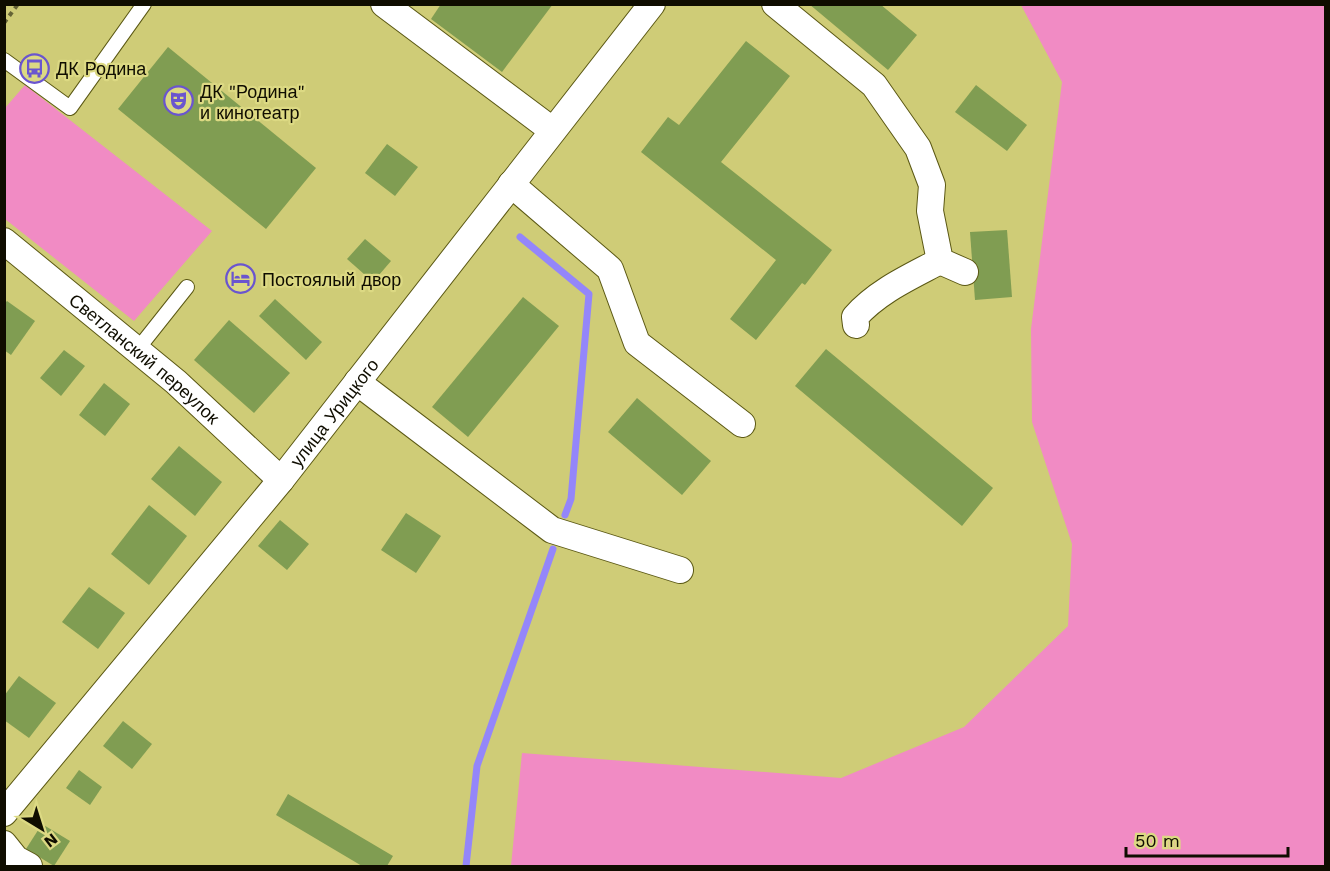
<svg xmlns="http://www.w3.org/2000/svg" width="1330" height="871" font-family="'Work Sans',sans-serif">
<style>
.green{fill:#f18bc4}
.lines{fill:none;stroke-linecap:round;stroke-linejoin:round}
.stream{stroke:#9486fa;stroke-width:7}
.building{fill:#809d52}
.service-casing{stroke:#5b5814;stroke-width:16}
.minor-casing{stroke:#5b5814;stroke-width:28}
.path{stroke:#666436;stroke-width:4;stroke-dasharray:4.5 4.5;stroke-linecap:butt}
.service{stroke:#fff;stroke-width:14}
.minor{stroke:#fff;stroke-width:26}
.labels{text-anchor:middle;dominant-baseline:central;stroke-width:4.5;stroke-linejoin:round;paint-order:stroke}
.poi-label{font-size:18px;fill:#0f0d00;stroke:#dcd983;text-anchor:start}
.street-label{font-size:18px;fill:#0f0d00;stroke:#dcd983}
</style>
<rect width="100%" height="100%" fill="#cfcc77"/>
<g class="green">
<polygon points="1021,5 1325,5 1325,866 511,866 522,753 841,778 964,727 1068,626 1072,544 1032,422 1031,329 1062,82"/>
<polygon points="25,85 212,231 134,321 5,219 5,108"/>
</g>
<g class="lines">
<g class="stream">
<polyline points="520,237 589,294 571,499 565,515"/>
<polyline points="466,866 477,766 553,549"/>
</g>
</g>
<g class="building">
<polygon points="441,4 553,4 502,72 431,19"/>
<polygon points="809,4 880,4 917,35 888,70"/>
<polygon points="746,41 790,76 721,162 832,250 805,285 802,283 756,340 730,319 776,260 641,152 668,117 679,125"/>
<polygon points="168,47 316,168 266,229 118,109"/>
<polygon points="976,85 1027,125 1007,151 955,112"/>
<polygon points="387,144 418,167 395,196 365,173"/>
<polygon points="1007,230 1012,297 975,300 970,232"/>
<polygon points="365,239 391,261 373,282 347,259"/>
<polygon points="523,297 559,326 468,437 432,407"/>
<polygon points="275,299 322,342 306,360 259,316"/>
<polygon points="7,301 35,321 11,355 4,350 4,304"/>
<polygon points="229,320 290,373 254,413 194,360"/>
<polygon points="826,349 993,488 962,526 795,386"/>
<polygon points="64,350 85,366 61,396 40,378"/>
<polygon points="104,383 130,404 105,436 79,415"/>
<polygon points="637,398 711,461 682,495 608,432"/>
<polygon points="179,446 222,482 195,516 151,479"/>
<polygon points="149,505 187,536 149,585 111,554"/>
<polygon points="406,513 441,536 416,573 381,550"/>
<polygon points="280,520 309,544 287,570 258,546"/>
<polygon points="89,587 125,613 98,649 62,622"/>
<polygon points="19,676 56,703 29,738 4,720 4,696"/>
<polygon points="123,721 152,744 132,769 103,746"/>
<polygon points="79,770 102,787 90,805 66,788"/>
<polygon points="288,794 393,856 387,866 362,866 276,815"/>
<polygon points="42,824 70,841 54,866 26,849"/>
</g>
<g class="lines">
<defs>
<g id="service">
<polyline points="4,60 70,108 144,4"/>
<polyline points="137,350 187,287"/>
</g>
<g id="minor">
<polyline points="384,4 552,130"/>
<polyline points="775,4 874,85 918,148 932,185 930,211 940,261 965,272"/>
<polyline points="511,184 610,269 637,343 742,424"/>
<path id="s1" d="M4,241L176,382L281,480"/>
<path d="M856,325L855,317C878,291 910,277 940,261"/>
<polyline points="357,382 552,530 680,570"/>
<path id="s2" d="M4,813L281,480L652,4"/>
<polyline points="4,844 16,859 29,866"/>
</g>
</defs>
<use href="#service" class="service-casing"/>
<use href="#minor" class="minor-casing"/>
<polyline class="path" points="4,23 18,4"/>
<use href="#service" class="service"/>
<use href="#minor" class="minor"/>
</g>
<defs>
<symbol id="bus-ring" viewBox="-11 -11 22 22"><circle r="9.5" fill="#dcd983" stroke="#6a55cf" stroke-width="1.5"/><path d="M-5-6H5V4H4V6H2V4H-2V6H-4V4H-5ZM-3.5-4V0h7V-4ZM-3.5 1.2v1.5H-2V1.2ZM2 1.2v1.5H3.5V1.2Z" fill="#6a55cf"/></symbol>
<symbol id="theatre-ring" viewBox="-11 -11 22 22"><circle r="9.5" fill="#dcd983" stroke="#6a55cf" stroke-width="1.5"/><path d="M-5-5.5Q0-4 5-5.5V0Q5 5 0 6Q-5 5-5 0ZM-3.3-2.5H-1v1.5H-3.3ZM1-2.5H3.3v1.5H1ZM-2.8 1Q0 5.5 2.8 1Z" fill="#6a55cf"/></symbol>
<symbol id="hotel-ring" viewBox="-11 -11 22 22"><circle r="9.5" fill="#dcd983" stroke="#6a55cf" stroke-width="1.5"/><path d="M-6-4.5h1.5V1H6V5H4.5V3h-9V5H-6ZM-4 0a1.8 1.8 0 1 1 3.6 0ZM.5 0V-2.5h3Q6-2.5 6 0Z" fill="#6a55cf"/></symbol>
</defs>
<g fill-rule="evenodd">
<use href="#bus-ring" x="18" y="52" width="33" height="33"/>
<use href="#theatre-ring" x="162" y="84" width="33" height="33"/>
<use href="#hotel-ring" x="224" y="262" width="33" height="33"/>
</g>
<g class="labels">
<g class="poi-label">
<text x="56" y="68">ДК Родина</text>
<text x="200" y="91">ДК "Родина"<tspan x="200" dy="21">и кинотеатр</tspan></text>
<text x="262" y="279">Постоялый двор</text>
</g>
<g class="street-label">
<text stroke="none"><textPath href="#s1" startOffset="183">Светланский переулок</textPath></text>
<text stroke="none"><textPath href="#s2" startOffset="519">улица Урицкого</textPath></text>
</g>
</g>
<rect width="1330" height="871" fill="none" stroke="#0f0d00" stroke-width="12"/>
<g transform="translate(42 829) rotate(142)" stroke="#dcd983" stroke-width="4.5" paint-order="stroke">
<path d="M0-4.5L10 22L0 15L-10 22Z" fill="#0f0d00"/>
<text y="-9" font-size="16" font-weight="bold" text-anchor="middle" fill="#0f0d00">N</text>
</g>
<path d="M1126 847v9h162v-9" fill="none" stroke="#0f0d00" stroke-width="3"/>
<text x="1135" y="847" font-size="18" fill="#0f0d00" stroke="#dcd983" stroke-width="4.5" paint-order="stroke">50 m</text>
</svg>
